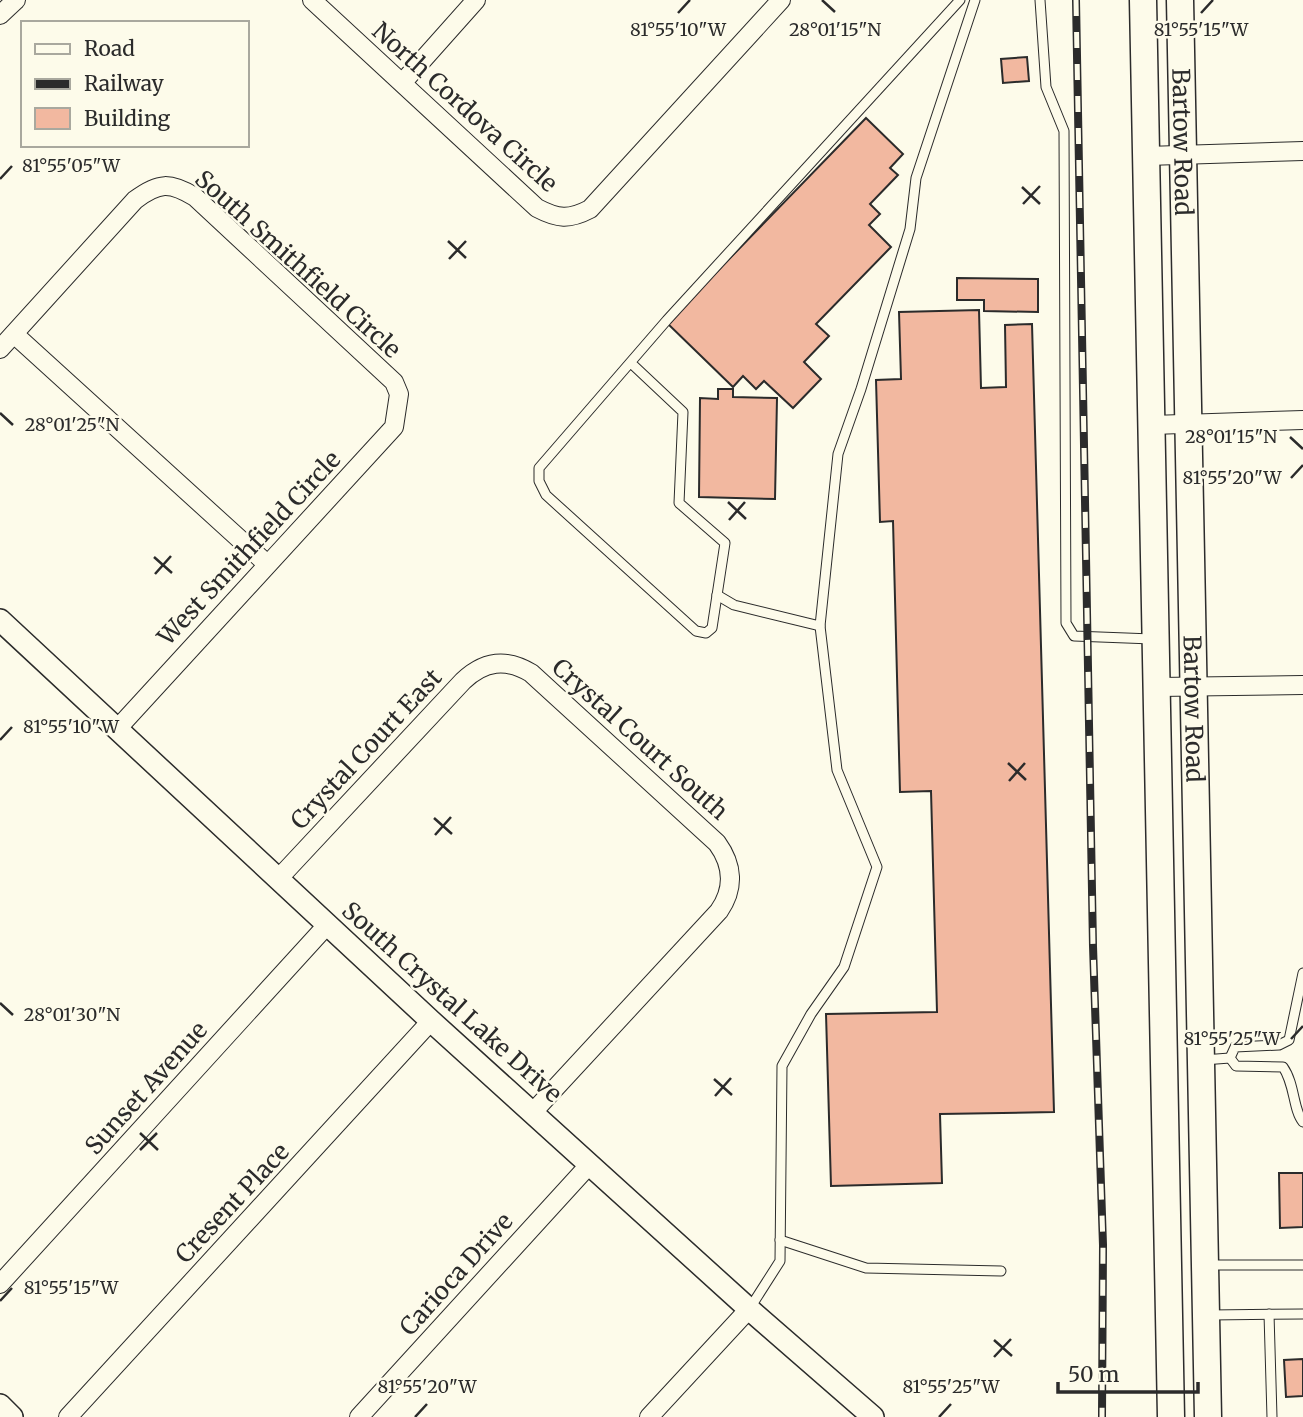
<svg xmlns="http://www.w3.org/2000/svg" width="1303" height="1417" font-family="Merriweather,serif">
<style>
.building{fill:#f2b8a0;stroke:#2b2b2b;stroke-width:2}
.lines{fill:none;stroke-linecap:round;stroke-linejoin:round}
.service-casing{stroke:#2b2b2b;stroke-width:11}
.minor-casing{stroke:#2b2b2b;stroke-width:20}
.tertiary-casing{stroke:#2b2b2b;stroke-width:24}
.primary-casing{stroke:#2b2b2b;stroke-width:29}
.service{stroke:#fdfbea;stroke-width:9}
.minor{stroke:#fdfbea;stroke-width:18}
.tertiary{stroke:#fdfbea;stroke-width:21}
.primary{stroke:#fdfbea;stroke-width:26}
.rail-casing{stroke:#2b2b2b;stroke-width:8}
.rail{stroke:#fdfbea;stroke-width:5;stroke-dasharray:16;stroke-linecap:butt}
.ticks{fill:none;stroke:#2b2b2b;stroke-width:2.5}
.labels{text-anchor:middle;dominant-baseline:central;stroke-width:5;stroke-linejoin:round;paint-order:stroke}
.street-label{font-size:24px;fill:#2b2b2b;stroke:#fdfbea}
.ticks-label{font-size:18px;text-anchor:middle;fill:#2b2b2b;stroke:#fdfbea;stroke-width:5;stroke-linejoin:round;paint-order:stroke}
</style>
<rect width="100%" height="100%" fill="#fdfbea"/>
<g class="building">
<polygon points="1027,57 1029,81 1003,83 1001,59"/>
<polygon points="866,118 903,154 890,168 898,175 870,204 880,214 869,225 891,247 816,324 829,336 804,362 821,379 793,408 764,381 756,389 743,376 733,387 667,323"/>
<polygon points="957,278 1038,279 1038,312 984,311 984,300 957,300"/>
<polygon points="979,310 981,388 1006,387 1005,325 1032,324 1054,1112 940,1114 942,1183 831,1186 826,1014 937,1012 931,791 900,792 893,521 880,522 876,380 901,379 899,312"/>
<polygon points="718,389 733,389 733,397 777,398 775,499 699,497 700,398 718,399"/>
<polygon points="1279,1173 1303,1173 1303,1227 1280,1228"/>
<polygon points="1303,1359 1303,1396 1286,1397 1284,1360"/>
</g>
<g class="lines">
<defs>
<g id="service">
<polyline points="1040,0 1046,87 1064,131 1066,623 1074,636 1152,639"/>
<polyline points="632,364 683,412 679,503 725,543 712,628 706,633 696,631 546,495 539,481 539,468 667,320 960,0"/>
<polyline points="717,595 734,605 820,626"/>
<polyline points="1230,1058 1235,1047 1279,1045 1289,1040 1303,973"/>
<path d="M1230,1058L1236,1066L1283,1067C1295,1084 1293,1110 1303,1122"/>
<polyline points="1203,1060 1230,1058"/>
<polyline points="780,1240 866,1268 1001,1271"/>
<polyline points="1207,1265 1303,1265"/>
<polyline points="750,1308 780,1261 782,1066 811,1014 844,967 877,867 837,770 820,626 838,454 861,389 910,229 916,178 975,0"/>
<polyline points="1269,1314 1272,1417"/>
<polyline points="1210,1315 1303,1314"/>
</g>
<g id="minor">
<path d="M312,0L537,208C558,219 569,220 590,209L781,0"/>
<polyline points="0,15 16,0"/>
<polyline points="403,82 476,0"/>
<polyline points="1147,156 1303,151"/>
<polyline points="14,334 267,564"/>
<path d="M0,349L135,200C159,182 170,182 195,197L394,382L399,394L394,427L118,728"/>
<polyline points="1152,425 1303,420"/>
<polyline points="1158,687 1303,685"/>
<path d="M279,878L463,681C484,661 506,658 531,673L717,843C733,865 735,888 719,911L534,1111"/>
<polyline points="0,1284 328,924"/>
<polyline points="68,1417 431,1021"/>
<polyline points="359,1417 590,1164"/>
<polyline points="649,1417 749,1309"/>
</g>
<g id="tertiary">
<polyline points="0,620 431,1021 749,1309 873,1417"/>
<polyline points="0,1405 12,1417"/>
</g>
<g id="primary">
<polyline points="1143,0 1171,1417"/>
<path id="s1" d="M1180,0L1208,1417"/>
</g>
</defs>
<use href="#service" class="service-casing"/>
<use href="#minor" class="minor-casing"/>
<use href="#tertiary" class="tertiary-casing"/>
<use href="#primary" class="primary-casing"/>
<use href="#service" class="service"/>
<use href="#minor" class="minor"/>
<use href="#tertiary" class="tertiary"/>
<use href="#primary" class="primary"/>
<defs>
<polyline id="rail" points="1076,0 1093,946 1103,1245 1102,1417"/>
</defs>
<use href="#rail" class="rail-casing"/>
<use href="#rail" class="rail"/>
</g>
<path class="ticks" d="M822,0L835,12M678,13L690,0M1201,13L1213,0M0,179L12,166M1022,187L1040,204M1023,204L1040,186M448,241L466,258M449,259L466,241M0,413L13,425M1290,437L1303,449M1291,478L1303,465M728,502L746,519M729,520L745,502M154,557L172,573M155,574L171,556M0,740L12,727M1008,763L1026,780M1009,781L1025,763M434,818L452,834M435,835L451,817M0,1003L13,1015M1291,1039L1303,1026M714,1079L732,1095M715,1096L731,1078M140,1133L158,1150M140,1150L157,1133M0,1301L12,1288M994,1340L1012,1356M994,1357L1011,1339M415,1417L427,1404M939,1417L951,1404"/>
<g class="labels">
<g class="street-label">
<text transform="translate(465 107) rotate(42)">North Cordova Circle</text>
<text stroke="none"><textPath href="#s1" startOffset="142">Bartow Road</textPath></text>
<text transform="translate(298 264) rotate(42)">South Smithfield Circle</text>
<text transform="translate(249 548) rotate(-47)">West Smithfield Circle</text>
<text stroke="none"><textPath href="#s1" startOffset="709">Bartow Road</textPath></text>
<text transform="translate(640 739) rotate(42)">Crystal Court South</text>
<text transform="translate(366 749) rotate(-47)">Crystal Court East</text>
<text transform="translate(452 1002) rotate(42)">South Crystal Lake Drive</text>
<text transform="translate(146 1088) rotate(-48)">Sunset Avenue</text>
<text transform="translate(232 1203) rotate(-47)">Cresent Place</text>
<text transform="translate(456 1274) rotate(-48)">Carioca Drive</text>
</g>
</g>
<g class="ticks-label">
<text x="835" y="36">28°01'15"N</text>
<text x="678" y="36">81°55'10"W</text>
<text x="1201" y="36">81°55'15"W</text>
<text x="71" y="172">81°55'05"W</text>
<text x="72" y="431">28°01'25"N</text>
<text x="1231" y="443">28°01'15"N</text>
<text x="1232" y="484">81°55'20"W</text>
<text x="71" y="733">81°55'10"W</text>
<text x="72" y="1021">28°01'30"N</text>
<text x="1232" y="1045">81°55'25"W</text>
<text x="71" y="1294">81°55'15"W</text>
<text x="427" y="1393">81°55'20"W</text>
<text x="951" y="1393">81°55'25"W</text>
</g>
<rect x="21" y="21" width="228" height="126" fill="#fdfbea" stroke="#a9a89e" stroke-width="2"/>
<rect x="35" y="44" width="35" height="10" fill="#fdfbea" stroke="#a9a89e" stroke-width="2"/>
<text x="84" y="56" font-size="21" fill="#2b2b2b">Road</text>
<rect x="35" y="79" width="35" height="10" fill="#2b2b2b" stroke="#a9a89e" stroke-width="2"/>
<text x="84" y="91" font-size="21" fill="#2b2b2b">Railway</text>
<rect x="35" y="108" width="35" height="21" fill="#f2b8a0" stroke="#a9a89e" stroke-width="2"/>
<text x="84" y="126" font-size="21" fill="#2b2b2b">Building</text>
<path d="M1058 1382v10h140v-10" fill="none" stroke="#2b2b2b" stroke-width="3.5"/>
<text x="1068" y="1382" font-size="21" fill="#2b2b2b" stroke="#fdfbea" stroke-width="5" paint-order="stroke">50 m</text>
</svg>
